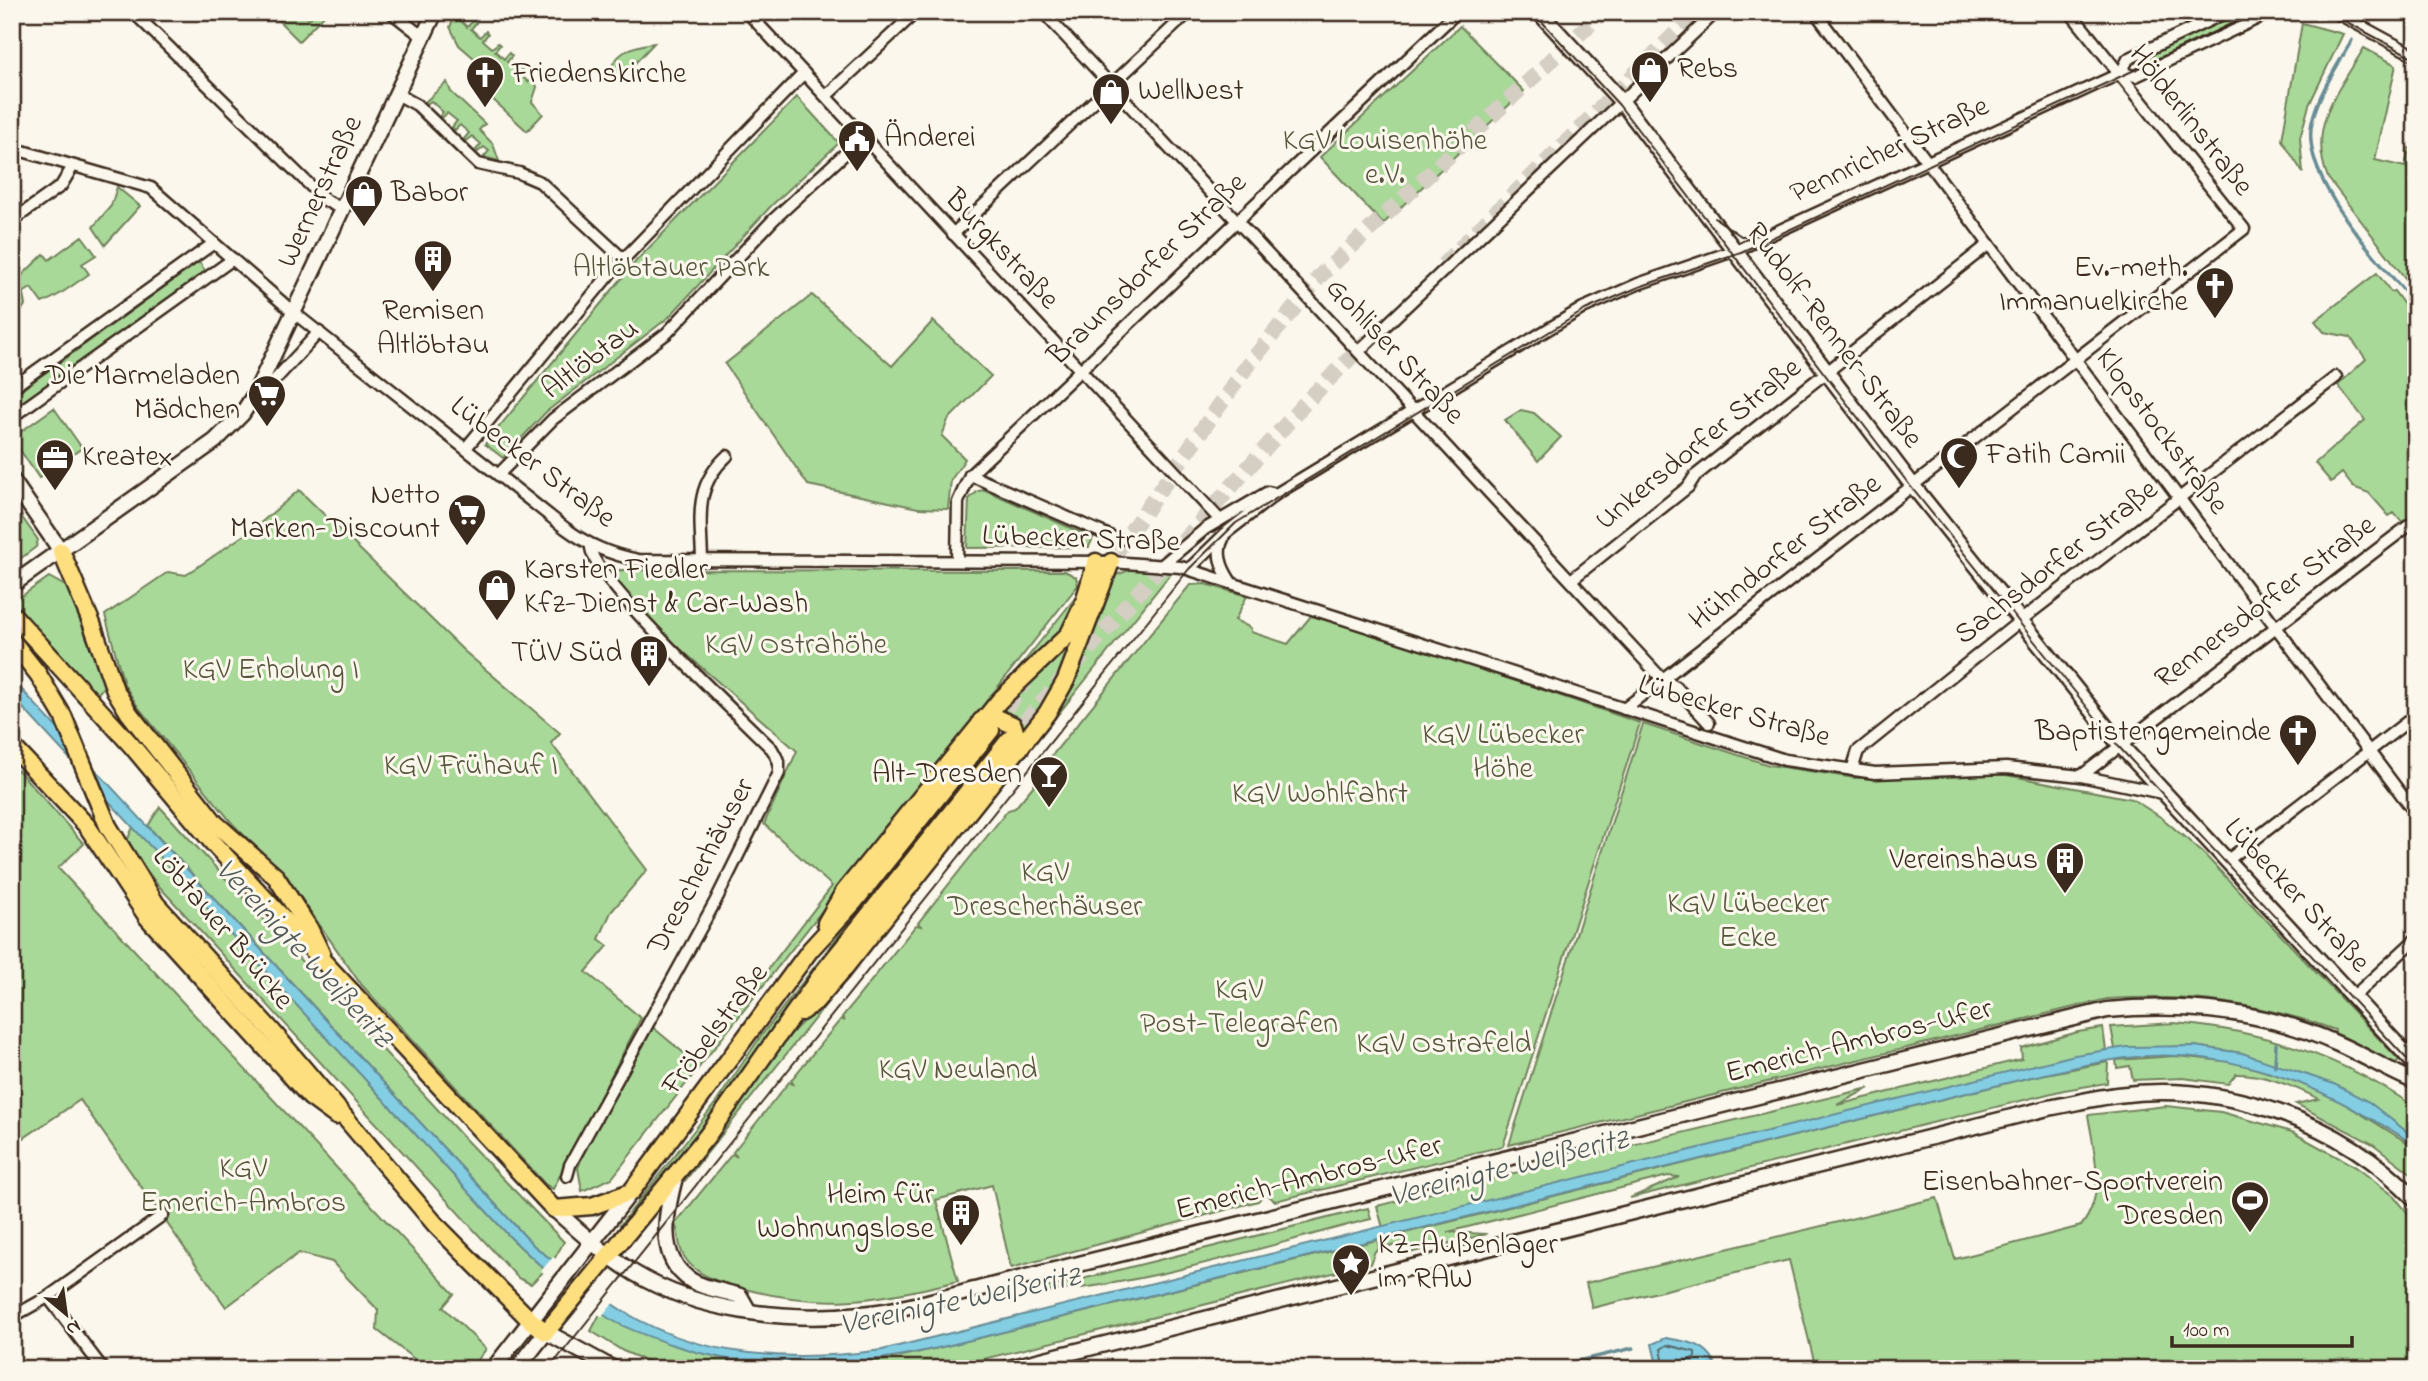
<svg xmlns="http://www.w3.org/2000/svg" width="2428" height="1381" font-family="'Indie Flower',sans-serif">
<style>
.green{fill:#a9d999;stroke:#72825c;stroke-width:2}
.water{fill:#84cee4;stroke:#678c95;stroke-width:2}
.pier{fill:#fbf7ec}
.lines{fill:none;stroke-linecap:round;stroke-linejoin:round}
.shore{stroke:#586c6d;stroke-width:2}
.stream{stroke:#678c95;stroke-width:3.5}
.primary-tunnel{stroke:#d5cec3;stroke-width:16;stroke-dasharray:16 8;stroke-linecap:butt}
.street-casing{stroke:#3b2a1e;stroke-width:15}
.secondary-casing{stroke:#3b2a1e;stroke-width:19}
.primary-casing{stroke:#3b2a1e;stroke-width:21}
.street{stroke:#fbf7ec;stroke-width:10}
.secondary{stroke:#fbf7ec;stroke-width:14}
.primary{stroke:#fedf80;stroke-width:16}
.tram{stroke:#3b2a1e;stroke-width:2}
.labels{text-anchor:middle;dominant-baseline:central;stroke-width:6;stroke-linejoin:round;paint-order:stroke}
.poi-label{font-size:30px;fill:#3b2a1e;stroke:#fbf7ec;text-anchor:start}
.street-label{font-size:30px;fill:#3b2a1e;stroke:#fbf7ec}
.park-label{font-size:30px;fill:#56563d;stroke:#fbf7ec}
.water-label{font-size:32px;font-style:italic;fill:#515b59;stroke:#fbf7ec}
</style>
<rect width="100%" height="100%" fill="#fbf7ec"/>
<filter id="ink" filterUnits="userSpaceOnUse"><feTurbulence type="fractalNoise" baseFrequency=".0143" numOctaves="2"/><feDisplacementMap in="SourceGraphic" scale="14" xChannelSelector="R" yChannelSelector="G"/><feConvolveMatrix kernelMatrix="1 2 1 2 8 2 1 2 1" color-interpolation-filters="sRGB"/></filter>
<g filter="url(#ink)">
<g class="green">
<polygon points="270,12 302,12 309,19 316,12 327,12 299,41"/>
<polygon points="464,12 459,19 467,27 474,20 476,23 471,29 480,37 486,31 488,34 483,40 492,48 498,43 500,45 495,51 504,59 509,53 512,56 507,62 516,70 521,65 524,67 519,73 528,82 534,78 537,87 532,102 543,114 527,131 477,85 489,71 459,45 450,27 456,13"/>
<polygon points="2238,12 2251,12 2253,17 2150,64 2145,54"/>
<polygon points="2302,23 2343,34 2309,105 2300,138 2303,173 2282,140"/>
<polygon points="1460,26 1524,91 1383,224 1320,157"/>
<path d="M654,43L621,78H608C612,53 631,46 654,43Z"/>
<path d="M2364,48L2396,65L2375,160L2405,167L2409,148L2416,150V292L2328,178C2307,125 2338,92 2364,48Z"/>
<polygon points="447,82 451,92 485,124 479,130 493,144 499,161 484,157 489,151 484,147 478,152 476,150 481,144 472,136 466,141 464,139 469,133 460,125 455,130 452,127 457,121 447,113 442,118 440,116 443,112 431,101 427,104 425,102"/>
<polygon points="797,97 839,143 771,206 669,317 546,412 503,458 485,444 637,260"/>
<polygon points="117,187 140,206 105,245 93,227 111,206"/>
<path d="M82,236L96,255L82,264L89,274C74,284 59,297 42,303L31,288L23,293L25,305L16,319L12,312V285L44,254L49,260Z"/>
<polygon points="199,262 206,272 12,412 12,397"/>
<polygon points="2377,273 2391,292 2394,291 2416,321 2416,517 2405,525 2394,513 2389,516 2369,493 2353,487 2342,473 2331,482 2315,463 2365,420 2338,385 2366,359 2350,337 2324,332 2315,321"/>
<polygon points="812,295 892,366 933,321 991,376 948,420 942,436 965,459 951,480 948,509 918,508 808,485 725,364"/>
<polygon points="54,408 82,448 39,478 12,438"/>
<polygon points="1521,410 1534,413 1561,437 1538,461 1505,420"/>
<polygon points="299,490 464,651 560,733 551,743 647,870 611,912 599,939 608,946 586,972 641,1018 553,1189 545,1184 360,983 289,881 232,823 138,707 124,684 105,615 168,572 186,575 257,526"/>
<polygon points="985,490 1093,538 1089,547 967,548 969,499 978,491"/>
<polygon points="19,513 38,540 36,547 12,565 12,518"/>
<polygon points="1132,569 1171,573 684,1182 783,1042 819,1005 1042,726 1111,577"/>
<polygon points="616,570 1065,571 1076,577 1078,585 612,1178 582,1191 578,1168 593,1130 650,1025 696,1063 832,886 764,824 797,751 644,617 612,575"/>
<polygon points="49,577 67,587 105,685 96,696 12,603"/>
<path d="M1205,584L1247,596L1235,620L1251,628V632L1288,644L1311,616L1405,643L1640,723L1503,1146L1275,1201L1265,1193L1258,1201L1011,1268L992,1185L936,1200L958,1281C876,1301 823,1310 741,1288C720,1282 698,1277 685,1258C677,1247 680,1234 675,1224L732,1154L737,1157L733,1152L789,1082L794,1085L791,1080L841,1019L845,1021L842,1017L916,925L921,926L918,923L1008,810L1015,808L1044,773L1041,769L1190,585Z"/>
<polygon points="1083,588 1073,619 983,713"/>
<polygon points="1077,627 1068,669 1025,735 1015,717 995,711"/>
<path d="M1643,724L1769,765L1855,778L2001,774L2132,799L2162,818L2203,853L2399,1060L2394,1065L2334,1034L2335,1030C2257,1002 2190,994 2107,999L1509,1145Z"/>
<polygon points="18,770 84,844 58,868 454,1294 443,1307 486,1349 471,1369 427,1369 377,1330 378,1310 332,1262 299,1253 226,1307 80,1100 12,1146 12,773"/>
<polygon points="160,807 462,1136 564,1242 553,1261 533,1245 148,826"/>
<polygon points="133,827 511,1238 545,1270 531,1284 518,1278 157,884 126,843"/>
<polygon points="883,878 887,881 734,1090 625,1229 620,1225 717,1101 761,1036"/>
<path d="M2174,1023C2263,1030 2343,1057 2416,1108V1139L2368,1102L2242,1053L2194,1046L2115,1049L2111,1027Z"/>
<polygon points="2103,1028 2106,1050 1383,1228 1377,1206 1869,1088 1837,1105 2022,1059 2021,1048 2078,1032"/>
<path d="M2176,1056L2234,1062L2299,1082L2332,1096L2416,1148V1177L2373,1144L2296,1104L2319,1099C2295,1087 2263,1073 2236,1074L2228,1084L2183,1078L2133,1080L2130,1066L2117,1068L2116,1060Z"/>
<polygon points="2108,1062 2107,1083 2064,1090 1630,1198 1679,1177 1668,1176 1448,1232 1487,1234 1405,1254 1400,1244 1388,1247 1385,1238 2031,1077"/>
<path d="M2166,1106L2221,1112L2292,1132L2356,1167L2394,1196L2416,1223V1369H1816L1789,1260L1592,1308L1586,1283L1937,1198L1955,1259L2081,1226C2107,1194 2094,1152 2088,1115Z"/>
<path d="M1368,1208L1371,1219C1259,1247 1141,1288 1026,1293Z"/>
<path d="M1377,1240L1379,1249L1375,1251L1370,1264L943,1369H666L623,1351L591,1331L601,1312C647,1329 695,1351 742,1363C805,1379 876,1362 938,1348Z"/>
</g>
<g class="water">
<path d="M12,679L533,1245C562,1268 592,1292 623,1311C700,1359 796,1362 882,1350L2075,1055L2127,1047L2194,1046L2242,1053L2334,1084L2369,1102L2416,1139V1148C2402,1135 2383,1125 2366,1116C2295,1074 2209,1047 2126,1058C2094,1062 2062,1071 2031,1077L938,1348C842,1369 765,1376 670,1344C651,1337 628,1330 610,1319C575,1297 541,1267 511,1238L12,696Z"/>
<path d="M1666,1338C1686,1341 1705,1343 1715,1362L1709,1367L1694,1365L1662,1369L1657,1365L1652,1344Z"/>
</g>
<polygon class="pier" points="553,1257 615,1301 602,1317 541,1271"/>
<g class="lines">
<g class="shore">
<polyline points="773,1369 776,1363 833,1364 837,1369"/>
<polyline points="1665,1369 1661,1349 1667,1345 1695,1352 1695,1357 1684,1362 1682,1369"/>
</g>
<g class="stream">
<path d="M2352,40C2338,65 2318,94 2312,122C2299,180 2381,262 2416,305"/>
<polyline points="2275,1067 2276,1044"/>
<polyline points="1546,1369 1633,1348"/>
</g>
<g class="primary-tunnel">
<polyline points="1443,265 1697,12"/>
<polyline points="1103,571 1245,369 1320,276 1603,12"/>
<polyline points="992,728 1025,681"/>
<polyline points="1009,740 1304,404 1368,340"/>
</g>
<defs>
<g id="street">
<polyline points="133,12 325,200 342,209"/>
<polyline points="391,12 423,37"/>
<polyline points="747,12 1220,520"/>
<polyline points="1043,12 1663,680 1676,687 1709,723"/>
<polyline points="1815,12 2416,814"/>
<polyline points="2335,12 2416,56"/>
<polyline points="2121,73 2128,59 2227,12"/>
<polyline points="397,94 417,105 478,164 519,173 540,182 623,259"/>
<polyline points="826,96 916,12"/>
<path d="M12,148L151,188L293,312L565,528C588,545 609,554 638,560L1111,562L1181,567L1785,760L1875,773L2006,768L2081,776L2162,793"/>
<polyline points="12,221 61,186 73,166"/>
<polyline points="953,234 1189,12"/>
<polyline points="1360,350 1716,12"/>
<polyline points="12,388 214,243"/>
<polyline points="257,393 272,383 319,332"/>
<polyline points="12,417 233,259"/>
<polyline points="466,448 613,270 804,73"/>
<polyline points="499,474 553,419 667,333 773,220 863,137"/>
<polyline points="970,475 1119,540"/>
<path d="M1223,539C1215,554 1222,569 1231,582"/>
<path d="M702,560C701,518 693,487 727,456"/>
<polyline points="957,561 958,502 970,475 1457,12"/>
<polyline points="1161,566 1205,529 1268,492 1276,494"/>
<polyline points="1189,569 1227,532 1276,494 1583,308 1638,284 1739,249 2121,73 2136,76 2271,12"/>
<polyline points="1571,580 1688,487 1695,476 1989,244"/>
<polyline points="1624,709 2244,229 2070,12"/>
<polyline points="1852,770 1858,751 2020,621 2336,377"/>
<polyline points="2081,776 2416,520"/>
<polyline points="2228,860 2416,715"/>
<polyline points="2354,996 2416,939"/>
<path d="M567,1176L570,1165L715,902L779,773V762L772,749C746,723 584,571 591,545"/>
<polyline points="48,1297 103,1369"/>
<polyline points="12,1317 48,1297 163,1215"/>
</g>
<g id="secondary">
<polyline points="1539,12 1622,102 1913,486 2121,746 2416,1065"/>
<polyline points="12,480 61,551"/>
<polyline points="12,585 215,441 242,414 255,394 435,12"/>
<path d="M676,1174C667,1207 654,1258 692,1281C705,1289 725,1291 740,1296L748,1310"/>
<path d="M554,1209C580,1232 605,1255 634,1273C698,1312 788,1322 862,1314C902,1310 942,1298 982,1288L2107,1010C2185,1003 2266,1011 2338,1044C2365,1056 2389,1071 2416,1082"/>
<polyline points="493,1369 631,1192"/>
<polyline points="517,1369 546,1332 614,1369"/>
<path d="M1005,1369L2048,1108C2071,1104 2094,1098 2117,1095C2225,1081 2340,1120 2416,1200"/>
</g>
<g id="primary">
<polyline points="61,551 92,624 115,690 129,713 215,823 276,877 309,928 321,953"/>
<polyline points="12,614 132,746 213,843 554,1209 592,1206 631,1192 810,950 854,902 991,730"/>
<polyline points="12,641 38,674 63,716 108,826 156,904 271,1030 435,1224 530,1320 546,1332 707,1136 821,975 1009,740"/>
<polyline points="981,721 995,717 1013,725 1020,748"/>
<polyline points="12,746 87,826 148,918 310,1097 336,1116"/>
<polyline points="826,923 844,892 999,701 1069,634 1083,605 1096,562"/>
<polyline points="801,1012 815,1002 842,971 1047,713 1066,680 1111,562"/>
</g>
</defs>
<use href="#street" class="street-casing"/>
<use href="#secondary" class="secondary-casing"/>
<use href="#primary" class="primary-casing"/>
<use href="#street" class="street"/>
<use href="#secondary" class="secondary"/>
<use href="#primary" class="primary"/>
<g class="tram">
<polyline points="1533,12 1619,105 1911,487 2119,747 2416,1069"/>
<polyline points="2328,12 2416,59"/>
<polyline points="1715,218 1741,236 1762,235"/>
<polyline points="549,1369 1189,569 1236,523 1585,310 1639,287 1741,252 2260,12"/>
</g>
</g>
</g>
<defs>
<symbol id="shop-pin" viewBox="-11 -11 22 30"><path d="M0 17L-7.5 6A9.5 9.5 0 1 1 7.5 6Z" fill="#3b2a1e" stroke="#fbf7ec"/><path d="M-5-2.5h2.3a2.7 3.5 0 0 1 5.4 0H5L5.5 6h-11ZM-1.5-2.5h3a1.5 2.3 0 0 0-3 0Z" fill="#fff"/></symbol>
<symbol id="church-pin" viewBox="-11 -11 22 30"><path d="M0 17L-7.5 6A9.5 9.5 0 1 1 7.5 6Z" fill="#3b2a1e" stroke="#fbf7ec"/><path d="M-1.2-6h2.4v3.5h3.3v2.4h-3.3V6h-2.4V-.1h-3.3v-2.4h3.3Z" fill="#fff"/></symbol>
<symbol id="civic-pin" viewBox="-11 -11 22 30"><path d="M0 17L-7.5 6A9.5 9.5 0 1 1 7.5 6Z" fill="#3b2a1e" stroke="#fbf7ec"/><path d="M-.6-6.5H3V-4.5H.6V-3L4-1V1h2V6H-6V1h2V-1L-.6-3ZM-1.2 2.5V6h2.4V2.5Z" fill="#fff"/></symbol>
<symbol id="building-pin" viewBox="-11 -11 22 30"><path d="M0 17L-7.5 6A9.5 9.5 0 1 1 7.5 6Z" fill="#3b2a1e" stroke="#fbf7ec"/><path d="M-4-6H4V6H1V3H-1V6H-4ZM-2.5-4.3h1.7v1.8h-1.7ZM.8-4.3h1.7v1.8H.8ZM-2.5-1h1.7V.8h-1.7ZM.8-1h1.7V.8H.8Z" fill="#fff"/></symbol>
<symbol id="supermarket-pin" viewBox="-11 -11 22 30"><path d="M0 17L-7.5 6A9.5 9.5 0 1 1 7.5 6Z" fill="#3b2a1e" stroke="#fbf7ec"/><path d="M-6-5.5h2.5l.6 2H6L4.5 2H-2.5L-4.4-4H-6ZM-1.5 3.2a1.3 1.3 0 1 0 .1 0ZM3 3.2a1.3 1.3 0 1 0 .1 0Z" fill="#fff"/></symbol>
<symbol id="mosque-pin" viewBox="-11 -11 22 30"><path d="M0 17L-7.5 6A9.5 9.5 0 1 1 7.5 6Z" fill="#3b2a1e" stroke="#fbf7ec"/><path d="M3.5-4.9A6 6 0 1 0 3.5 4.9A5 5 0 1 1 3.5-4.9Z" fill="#fff"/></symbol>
<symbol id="office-pin" viewBox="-11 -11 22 30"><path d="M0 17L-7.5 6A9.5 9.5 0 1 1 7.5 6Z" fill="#3b2a1e" stroke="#fbf7ec"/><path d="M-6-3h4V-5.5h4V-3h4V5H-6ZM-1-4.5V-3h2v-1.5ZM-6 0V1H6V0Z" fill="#fff"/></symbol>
<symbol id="bar-pin" viewBox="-11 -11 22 30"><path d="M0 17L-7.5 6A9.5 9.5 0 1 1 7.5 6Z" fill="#3b2a1e" stroke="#fbf7ec"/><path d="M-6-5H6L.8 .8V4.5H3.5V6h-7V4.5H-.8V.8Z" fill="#fff"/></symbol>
<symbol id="stadium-pin" viewBox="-11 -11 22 30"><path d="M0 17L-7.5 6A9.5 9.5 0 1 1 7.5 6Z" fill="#3b2a1e" stroke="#fbf7ec"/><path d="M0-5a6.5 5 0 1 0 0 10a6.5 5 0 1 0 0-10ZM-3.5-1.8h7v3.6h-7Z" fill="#fff"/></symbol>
<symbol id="sight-pin" viewBox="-11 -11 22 30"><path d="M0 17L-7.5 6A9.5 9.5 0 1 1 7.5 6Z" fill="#3b2a1e" stroke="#fbf7ec"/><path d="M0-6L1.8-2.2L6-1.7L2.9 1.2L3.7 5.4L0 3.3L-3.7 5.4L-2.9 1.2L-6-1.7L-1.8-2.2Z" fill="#fff"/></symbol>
</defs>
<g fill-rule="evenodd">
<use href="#shop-pin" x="1628" y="48" width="44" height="60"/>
<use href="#church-pin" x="463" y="53" width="44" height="60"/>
<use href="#shop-pin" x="1089" y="70" width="44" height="60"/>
<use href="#civic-pin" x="835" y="117" width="44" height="60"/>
<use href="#shop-pin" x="342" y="172" width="44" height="60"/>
<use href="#building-pin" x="411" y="237" width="44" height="60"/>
<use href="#church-pin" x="2193" y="264" width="44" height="60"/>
<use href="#supermarket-pin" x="245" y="372" width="44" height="60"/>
<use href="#mosque-pin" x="1937" y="434" width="44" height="60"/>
<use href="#office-pin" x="33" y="436" width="44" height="60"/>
<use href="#supermarket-pin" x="445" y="491" width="44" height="60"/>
<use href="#shop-pin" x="475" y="566" width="44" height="60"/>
<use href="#building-pin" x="627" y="632" width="44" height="60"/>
<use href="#church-pin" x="2276" y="711" width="44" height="60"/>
<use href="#bar-pin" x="1027" y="753" width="44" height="60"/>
<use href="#building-pin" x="2043" y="839" width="44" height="60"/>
<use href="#stadium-pin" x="2228" y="1178" width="44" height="60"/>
<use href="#building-pin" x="939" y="1191" width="44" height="60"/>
<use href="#sight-pin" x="1329" y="1241" width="44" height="60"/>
</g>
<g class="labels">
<g class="poi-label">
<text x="1677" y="70">Rebs</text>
<text x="512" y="75">Friedenskirche</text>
<text x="1138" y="92">WellNest</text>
<text x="884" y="139">Änderei</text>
<text x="391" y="194">Babor</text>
<text x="2188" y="269" text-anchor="end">Ev.-meth.<tspan x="2188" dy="34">Immanuelkirche</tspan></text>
<text x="433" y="312" text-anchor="middle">Remisen<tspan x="433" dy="34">Altlöbtau</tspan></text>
<text x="240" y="377" text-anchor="end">Die Marmeladen<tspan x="240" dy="34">Mädchen</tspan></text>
<text x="1986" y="456">Fatih Camii</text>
<text x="82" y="458">Kreatex</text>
<text x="440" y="496" text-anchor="end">Netto<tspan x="440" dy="34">Marken-Discount</tspan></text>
<text x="524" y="571">Karsten Fiedler<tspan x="524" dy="34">Kfz-Dienst &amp; Car-Wash</tspan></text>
<text x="622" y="654" text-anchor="end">TÜV Süd</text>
<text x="2271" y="733" text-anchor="end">Baptistengemeinde</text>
<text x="1022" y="775" text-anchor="end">Alt-Dresden</text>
<text x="2038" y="861" text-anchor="end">Vereinshaus</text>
<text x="2223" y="1183" text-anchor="end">Eisenbahner-Sportverein<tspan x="2223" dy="34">Dresden</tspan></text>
<text x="934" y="1196" text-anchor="end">Heim für<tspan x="934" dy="34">Wohnungslose</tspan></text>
<text x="1378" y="1246">KZ-Außenlager<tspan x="1378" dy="34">im RAW</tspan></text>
</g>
<g class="street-label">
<text transform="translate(2190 121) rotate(52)">Hölderlinstraße</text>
<text transform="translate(1890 151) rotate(-25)">Pennricher Straße</text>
<text transform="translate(321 192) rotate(-65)">Wernerstraße</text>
<text transform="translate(1001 250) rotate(47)">Burgkstraße</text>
<text transform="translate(1148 270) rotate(-44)">Braunsdorfer Straße</text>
<text transform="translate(1833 336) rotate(53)">Rudolf-Renner-Straße</text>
<text transform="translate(1394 352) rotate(47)">Gohliser Straße</text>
<text transform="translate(591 360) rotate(-37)">Altlöbtau</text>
<text transform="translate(2161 432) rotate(53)">Klopstockstraße</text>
<text transform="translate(1699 445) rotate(-39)">Unkersdorfer Straße</text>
<text transform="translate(532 463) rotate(37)">Lübecker Straße</text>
<text transform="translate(1081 540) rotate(2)">Lübecker Straße</text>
<text transform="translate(1786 553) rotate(-38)">Hühndorfer Straße</text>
<text transform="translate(2057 563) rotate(-38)">Sachsdorfer Straße</text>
<text transform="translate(2266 603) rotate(-37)">Rennersdorfer Straße</text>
<text transform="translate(1734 712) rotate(16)">Lübecker Straße</text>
<text transform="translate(702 867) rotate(-62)">Drescherhäuser</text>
<text transform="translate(2296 896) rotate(47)">Lübecker Straße</text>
<text transform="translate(222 929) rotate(50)">Löbtauer Brücke</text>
<text transform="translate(716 1030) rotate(-53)">Fröbelstraße</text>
<text transform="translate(1859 1042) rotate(-14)">Emerich-Ambros-Ufer</text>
<text transform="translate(1309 1179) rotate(-14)">Emerich-Ambros-Ufer</text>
</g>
<g class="park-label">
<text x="1385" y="142">KGV Louisenhöhe<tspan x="1385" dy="34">e.V.</tspan></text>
<text x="671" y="269">Altlöbtauer Park</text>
<text x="796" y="646">KGV Ostrahöhe</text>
<text x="271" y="671">KGV Erholung I</text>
<text x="1503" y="736">KGV Lübecker<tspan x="1503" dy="34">Höhe</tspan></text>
<text x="471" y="767">KGV Frühauf I</text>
<text x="1320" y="795">KGV Wohlfahrt</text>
<text x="1045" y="874">KGV<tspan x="1045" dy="34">Drescherhäuser</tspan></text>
<text x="1748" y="905">KGV Lübecker<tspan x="1748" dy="34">Ecke</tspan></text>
<text x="1239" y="991">KGV<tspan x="1239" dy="34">Post-Telegrafen</tspan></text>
<text x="1444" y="1045">KGV Ostrafeld</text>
<text x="958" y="1071">KGV Neuland</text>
<text x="243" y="1170">KGV<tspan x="243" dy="34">Emerich-Ambros</tspan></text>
</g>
<g class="water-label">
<text transform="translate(303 954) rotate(47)">Vereinigte Weißeritz</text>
<text transform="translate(1509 1169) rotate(-14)">Vereinigte Weißeritz</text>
<text transform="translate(960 1302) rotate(-12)">Vereinigte Weißeritz</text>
</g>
</g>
<rect width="2428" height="1381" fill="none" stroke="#fbf7ec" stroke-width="42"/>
<rect x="21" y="21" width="2386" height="1339" fill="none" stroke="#3b2a1e" stroke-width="2.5" filter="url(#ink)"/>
<g transform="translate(66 1314) rotate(151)" stroke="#fbf7ec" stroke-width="5" paint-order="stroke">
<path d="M0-5L12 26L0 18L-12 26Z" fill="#3b2a1e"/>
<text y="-10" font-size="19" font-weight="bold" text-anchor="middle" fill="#3b2a1e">N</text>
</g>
<path d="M2172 1336v10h180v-10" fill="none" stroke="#3b2a1e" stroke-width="3.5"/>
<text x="2183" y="1336" font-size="21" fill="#3b2a1e" stroke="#fbf7ec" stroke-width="5" paint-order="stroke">100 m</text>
</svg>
